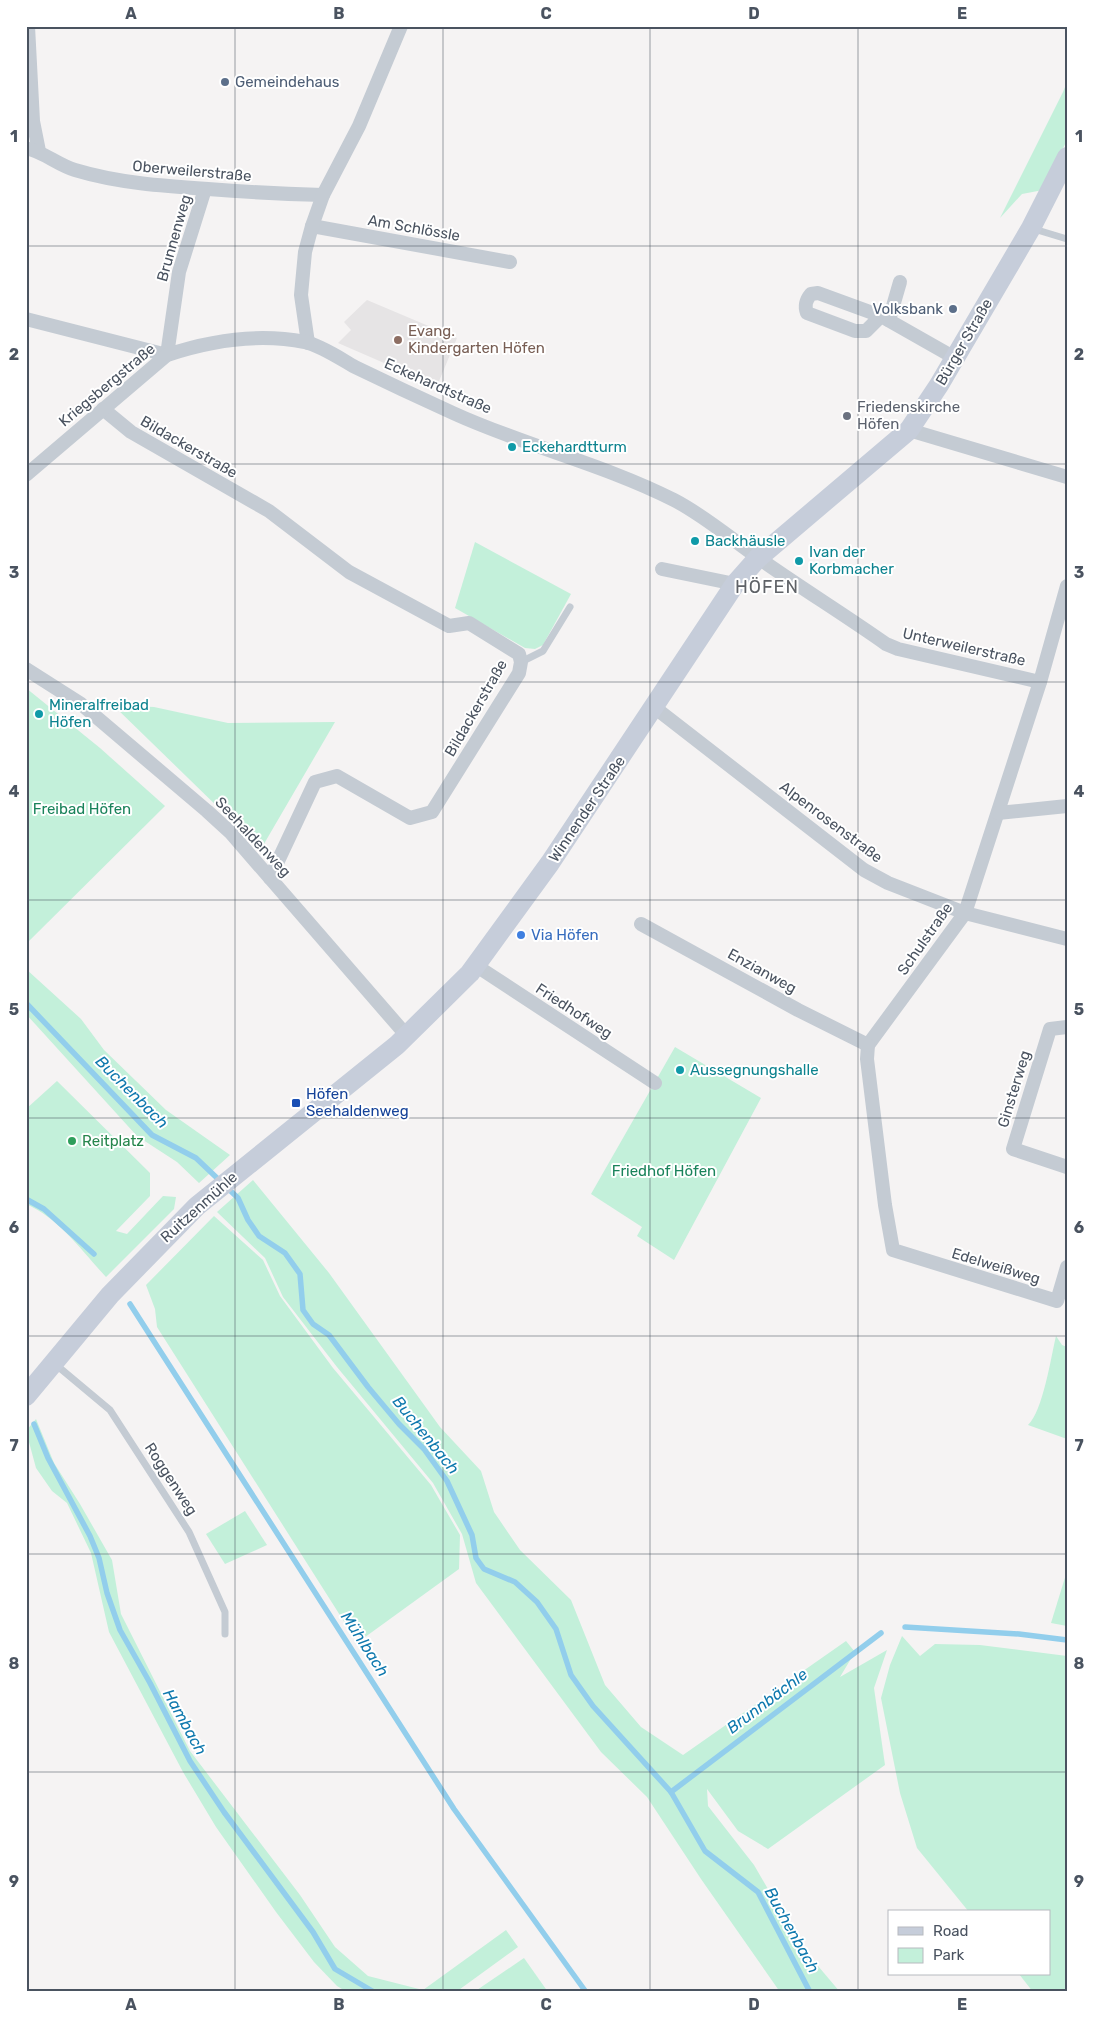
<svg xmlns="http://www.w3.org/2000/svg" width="1093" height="2018" font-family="Rubik,sans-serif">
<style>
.education{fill:#e6e4e5}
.green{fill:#c3f0da}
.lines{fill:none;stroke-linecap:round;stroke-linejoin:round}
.stream{stroke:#92ceec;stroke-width:5.5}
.lane{stroke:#c4cbd3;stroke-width:7}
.street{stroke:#c4cbd3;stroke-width:14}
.secondary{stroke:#c6cdda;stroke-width:20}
.grid{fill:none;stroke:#4a5360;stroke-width:1;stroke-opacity:0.55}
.service-dot{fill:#5c6f8a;stroke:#fff;stroke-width:2}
.education-dot{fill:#8d6e63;stroke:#fff;stroke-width:2}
.worship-dot{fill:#6b7280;stroke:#fff;stroke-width:2}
.culture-dot{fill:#0f9aa8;stroke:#fff;stroke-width:2}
.shop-dot{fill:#3f7fe0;stroke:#fff;stroke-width:2}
.transit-dot{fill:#1a4fb4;stroke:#fff;stroke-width:2}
.leisure-dot{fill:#2e9e5b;stroke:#fff;stroke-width:2}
.labels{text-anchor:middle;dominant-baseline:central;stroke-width:4;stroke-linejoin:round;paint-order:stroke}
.service-label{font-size:15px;fill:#4e5e75;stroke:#fff;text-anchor:start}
.street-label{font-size:15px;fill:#4a5360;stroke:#fff}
.education-label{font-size:15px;fill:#785e54;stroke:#fff;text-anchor:start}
.worship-label{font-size:15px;fill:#5b616d;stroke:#fff;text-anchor:start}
.culture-label{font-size:15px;fill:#0d838f;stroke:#fff;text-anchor:start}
.park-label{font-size:15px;fill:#1a835b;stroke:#fff}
.shop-label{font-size:15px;fill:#366cbe;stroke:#fff;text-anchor:start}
.transit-label{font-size:15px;fill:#164399;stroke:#fff;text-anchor:start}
.leisure-label{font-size:15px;fill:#27864d;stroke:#fff;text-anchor:start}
.water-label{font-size:16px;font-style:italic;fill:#0f79ae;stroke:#fff}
.quarter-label{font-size:18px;letter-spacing:1px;fill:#5f6267;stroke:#fff}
.neatline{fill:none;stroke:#4a5360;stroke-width:2}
.grid-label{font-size:16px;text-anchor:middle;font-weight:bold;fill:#4a5360}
</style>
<rect width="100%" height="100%" fill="#f5f3f3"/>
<polygon class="education" points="367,300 457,338 437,386 338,343 351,330 344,322"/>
<g class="green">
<polygon points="1067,82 1067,140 1043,190 1022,194 1000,218 1063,92"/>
<polygon points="475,542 571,594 543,645 535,649 525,648 455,608"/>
<polygon points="26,688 100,748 165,806 26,944"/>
<polygon points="113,705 154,707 228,723 335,722 261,849"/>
<polygon points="26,969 81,1019 104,1050 166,1110 230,1155 199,1183 177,1162 137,1136 26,1014"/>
<polygon points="675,1047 761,1098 674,1260 637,1236 642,1227 591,1194"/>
<path d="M57,1081L150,1173V1196L116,1231L127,1234L163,1196L176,1197L174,1209L106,1277C82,1251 59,1218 26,1204V1109Z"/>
<polygon points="253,1180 329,1273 440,1427 481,1471 494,1512 520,1550 571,1600 605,1685 641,1727 683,1755 846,1641 855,1652 840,1677 887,1650 874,1688 885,1765 768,1849 738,1831 707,1789 708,1806 754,1865 786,1920 813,1960 840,1992 780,1992 701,1879 647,1797 601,1752 476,1583 462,1534 433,1483 337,1367 283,1297 265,1258 217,1212"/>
<polygon points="214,1216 263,1260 280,1296 333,1368 431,1485 460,1535 459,1569 361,1640 350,1631 157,1327 155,1309 146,1285"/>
<path d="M1056,1336L1062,1345L1067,1347V1439L1028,1425C1043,1411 1051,1357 1056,1336Z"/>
<polygon points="36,1419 54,1463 80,1504 112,1560 121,1614 190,1751 300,1895 335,1947 368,1976 423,1990 506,1930 518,1947 456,1992 347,1992 337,1986 314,1962 276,1912 216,1827 183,1772 109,1632 91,1553 67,1503 52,1491 36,1468 26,1431"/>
<polygon points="245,1511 267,1545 225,1564 206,1534"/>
<polygon points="1067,1571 1067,1626 1051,1623"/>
<polygon points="902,1636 920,1656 935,1644 980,1645 1067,1656 1067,1992 1033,1992 1019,1974 1049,1974 1049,1912 969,1912 917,1848 900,1793 881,1698 890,1665"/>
<polygon points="524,1958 548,1992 474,1992"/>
</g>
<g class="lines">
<g class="stream">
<polyline points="26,1003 152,1135 196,1158 238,1198 248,1220 259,1236 285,1253 300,1274 303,1310 313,1324 329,1335 368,1387 399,1424 424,1449 447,1481 472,1535 476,1558 484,1569 515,1582 537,1602 556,1629 571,1675 593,1706 671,1792 705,1851 758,1892 810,1992"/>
<polyline points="26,1199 44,1209 94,1254"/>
<polyline points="130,1304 454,1809 586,1992"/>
<polyline points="34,1424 48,1458 90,1536 99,1558 107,1593 120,1630 150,1683 190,1761 224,1812 313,1932 335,1969 374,1992"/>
<polyline points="905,1627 1019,1634 1067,1640"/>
<polyline points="671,1792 881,1633"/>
</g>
<g class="lane">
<polyline points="1034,229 1067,239"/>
<polyline points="521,662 543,651 570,607"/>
<polyline points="55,1364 110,1410 189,1532 225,1612 225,1634"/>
</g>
<g class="street">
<polyline points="28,26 33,121 39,151"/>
<path d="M26,148C44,152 58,165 75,170C118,183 163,186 208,189C246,192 284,194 323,195"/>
<polyline points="312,226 510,262"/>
<path d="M881,316L866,331H855L807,313C804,305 806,300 811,294L818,293L881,316L955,358"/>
<polyline points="26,319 167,355 179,272 205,189"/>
<polyline points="889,320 900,282"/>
<polyline points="308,343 301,295 305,252 312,226 323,195 359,126 401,26"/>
<polyline points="103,409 131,432 269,511 349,572 449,626 469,623 519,654 521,662 519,673 432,812 410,818 337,776 315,782 270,878"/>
<polyline points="909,430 1067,477"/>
<path d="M26,475L167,355C212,340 258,333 305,342C320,345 341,359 355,367C388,383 420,398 453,413C525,446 603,464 674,500C705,516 731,539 760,559C801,588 845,615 886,644L898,649L1040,682"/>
<polyline points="662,569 735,584"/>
<polyline points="1067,586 1040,682 965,913 868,1045 867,1059 885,1205 893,1250 1057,1301 1067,1267"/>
<polyline points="26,669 81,704 207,811 230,832 407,1036"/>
<polyline points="654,707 864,870 888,883 965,913 1067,939"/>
<polyline points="998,813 1067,806"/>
<polyline points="641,924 798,1010 868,1045"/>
<polyline points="475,965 655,1083"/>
<polyline points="1067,1027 1050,1029 1013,1149 1067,1167"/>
</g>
<polyline class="secondary" points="26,1396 110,1295 197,1206 397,1045 470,973 550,863 735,584 758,558 909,430 939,385 1031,228 1067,157"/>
</g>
<path class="grid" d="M235,26V1992M443,26V1992M650,26V1992M858,26V1992M26,246H1067M26,464H1067M26,682H1067M26,900H1067M26,1118H1067M26,1336H1067M26,1554H1067M26,1772H1067"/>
<g class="service-dot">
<circle cx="225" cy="82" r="5"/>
<circle cx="953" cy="309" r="5"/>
</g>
<circle class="education-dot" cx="398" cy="340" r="5"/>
<circle class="worship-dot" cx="847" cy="416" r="5"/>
<g class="culture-dot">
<circle cx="512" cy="447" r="5"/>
<circle cx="695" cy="541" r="5"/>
<circle cx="799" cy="561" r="5"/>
<circle cx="39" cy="714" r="5"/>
<circle cx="680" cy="1070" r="5"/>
</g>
<circle class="shop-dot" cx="521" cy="935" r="5"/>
<rect class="transit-dot" x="291" y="1098" width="10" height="10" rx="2.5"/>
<circle class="leisure-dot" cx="72" cy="1141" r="5"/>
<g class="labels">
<g class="service-label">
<text x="235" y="82">Gemeindehaus</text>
<text x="943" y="309" text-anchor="end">Volksbank</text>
</g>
<g class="street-label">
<text transform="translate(192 171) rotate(5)">Oberweilerstraße</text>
<text transform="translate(414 228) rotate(10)">Am Schlössle</text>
<text transform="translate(174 238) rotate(-74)">Brunnenweg</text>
<text transform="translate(964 342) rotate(-60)">Bürger Straße</text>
<text transform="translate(107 385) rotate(-40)">Kriegsbergstraße</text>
<text transform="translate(438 386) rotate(24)">Eckehardtstraße</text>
<text transform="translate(189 447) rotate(30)">Bildackerstraße</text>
<text transform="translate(964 647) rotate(13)">Unterweilerstraße</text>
<text transform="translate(476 708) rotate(-60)">Bildackerstraße</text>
<text transform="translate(587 809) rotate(-56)">Winnender Straße</text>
<text transform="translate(831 822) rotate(37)">Alpenrosenstraße</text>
<text transform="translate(253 837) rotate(47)">Seehaldenweg</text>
<text transform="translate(925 939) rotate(-55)">Schulstraße</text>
<text transform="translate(762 971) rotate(29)">Enzianweg</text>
<text transform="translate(574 1011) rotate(33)">Friedhofweg</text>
<text transform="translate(1014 1089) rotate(-73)">Ginsterweg</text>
<text transform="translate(199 1207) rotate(-42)">Ruitzenmühle</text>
<text transform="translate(996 1266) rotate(17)">Edelweißweg</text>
<text transform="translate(171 1479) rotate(57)">Roggenweg</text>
</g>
<g class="education-label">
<text x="408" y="331">Evang.<tspan x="408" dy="17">Kindergarten Höfen</tspan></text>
</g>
<g class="worship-label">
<text x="857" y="407">Friedenskirche<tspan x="857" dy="17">Höfen</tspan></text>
</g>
<g class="culture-label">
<text x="522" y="447">Eckehardtturm</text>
<text x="705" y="541">Backhäusle</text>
<text x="809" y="552">Ivan der<tspan x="809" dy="17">Korbmacher</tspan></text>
<text x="49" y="705">Mineralfreibad<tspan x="49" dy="17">Höfen</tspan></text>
<text x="690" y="1070">Aussegnungshalle</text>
</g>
<g class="park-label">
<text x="82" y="809">Freibad Höfen</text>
<text x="664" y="1171">Friedhof Höfen</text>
</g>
<g class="shop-label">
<text x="531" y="935">Via Höfen</text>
</g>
<g class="transit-label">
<text x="306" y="1094">Höfen<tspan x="306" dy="17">Seehaldenweg</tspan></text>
</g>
<g class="leisure-label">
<text x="82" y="1141">Reitplatz</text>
</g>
<g class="water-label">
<text transform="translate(132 1092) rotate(45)">Buchenbach</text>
<text transform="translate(426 1435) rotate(51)">Buchenbach</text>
<text transform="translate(365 1644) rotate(57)">Mühlbach</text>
<text transform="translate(767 1701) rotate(-37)">Brunnbächle</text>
<text transform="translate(185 1722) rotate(61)">Hambach</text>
<text transform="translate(792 1930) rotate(61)">Buchenbach</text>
</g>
<g class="quarter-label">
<text x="767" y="587">HÖFEN</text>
</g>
</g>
<rect width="1093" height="2018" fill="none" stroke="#ffffff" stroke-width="55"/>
<rect x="888" y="1910" width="162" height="65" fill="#ffffff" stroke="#b7babf"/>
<rect x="898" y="1927" width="25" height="8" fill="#c6cdda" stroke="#b7babf"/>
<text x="933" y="1936" font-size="15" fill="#4a5360">Road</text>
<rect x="898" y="1948" width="25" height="15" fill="#c3f0da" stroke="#b7babf"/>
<text x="933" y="1960" font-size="15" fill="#4a5360">Park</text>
<rect x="28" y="28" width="1038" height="1962" class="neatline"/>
<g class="grid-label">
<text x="131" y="19">A</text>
<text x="339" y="19">B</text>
<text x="546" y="19">C</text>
<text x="754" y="19">D</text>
<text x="962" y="19">E</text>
<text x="14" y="142">1</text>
<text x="1079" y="142">1</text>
<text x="14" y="360">2</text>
<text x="1079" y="360">2</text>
<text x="14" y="578">3</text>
<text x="1079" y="578">3</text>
<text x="14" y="797">4</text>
<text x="1079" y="797">4</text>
<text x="14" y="1015">5</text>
<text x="1079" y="1015">5</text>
<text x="14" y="1233">6</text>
<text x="1079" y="1233">6</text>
<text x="14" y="1451">7</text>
<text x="1079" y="1451">7</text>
<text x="14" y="1669">8</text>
<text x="1079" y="1669">8</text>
<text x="14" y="1887">9</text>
<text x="1079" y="1887">9</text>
<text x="131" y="2010">A</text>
<text x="339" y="2010">B</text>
<text x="546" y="2010">C</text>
<text x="754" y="2010">D</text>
<text x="962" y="2010">E</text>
</g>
</svg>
